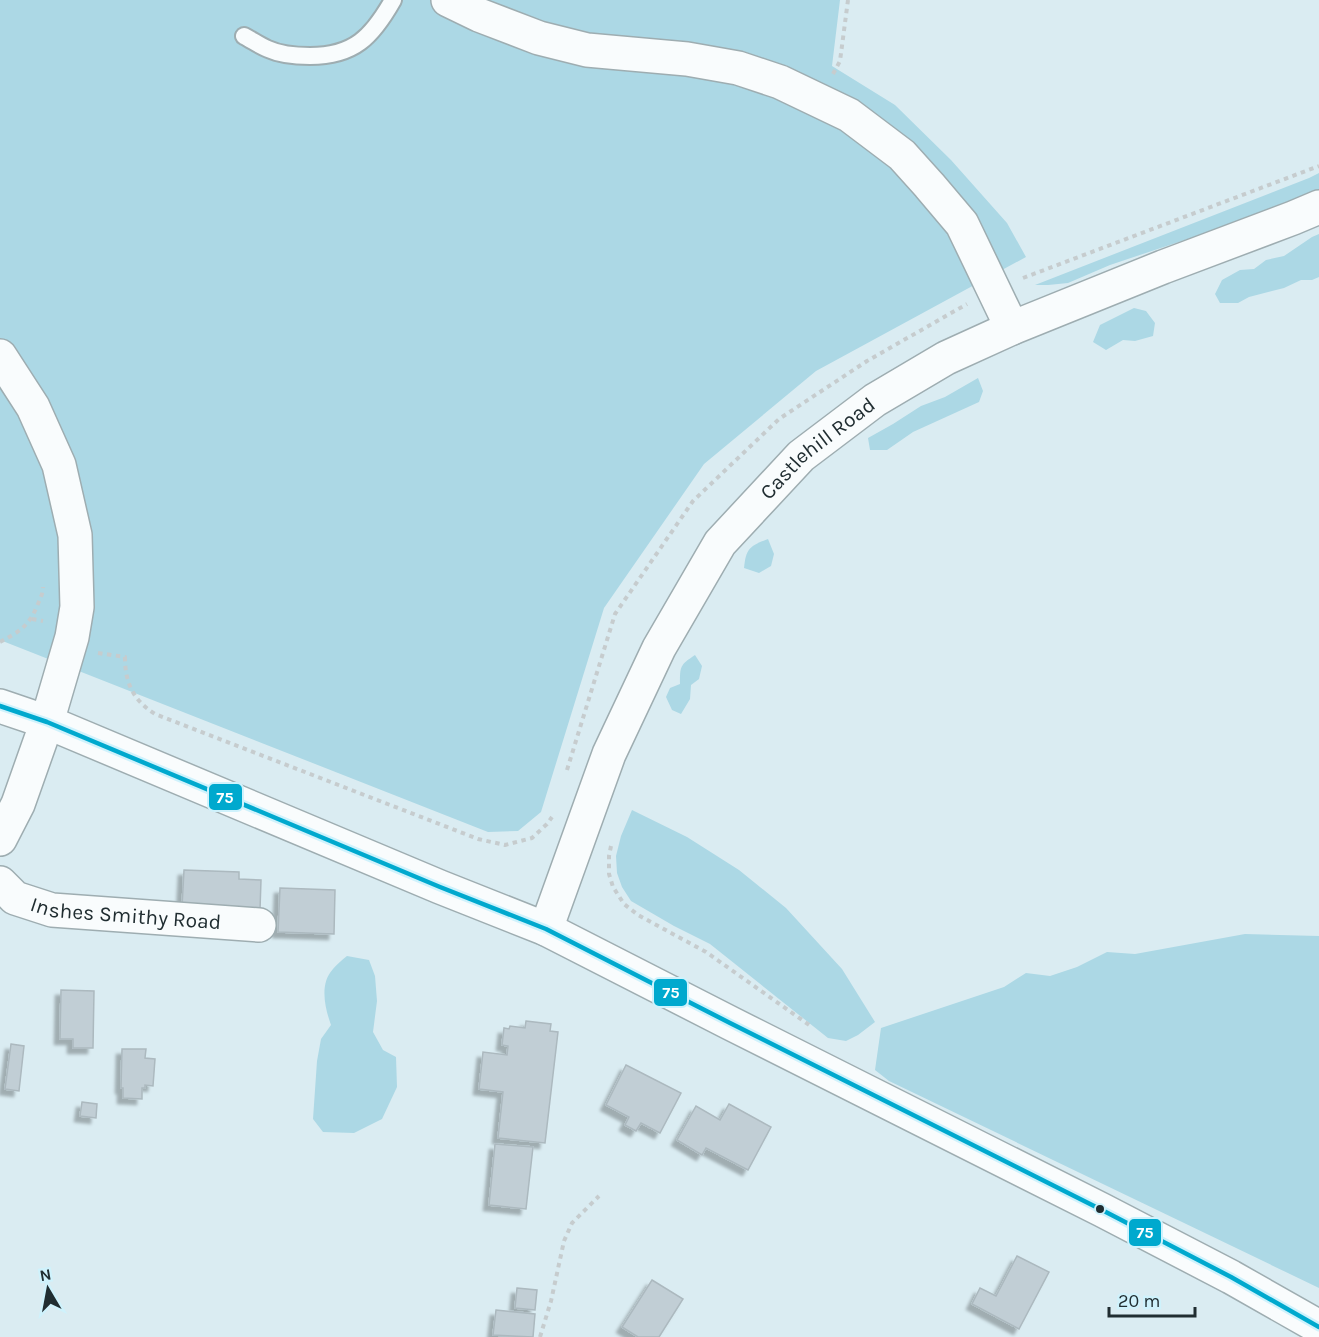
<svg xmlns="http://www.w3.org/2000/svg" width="1319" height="1337" font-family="Karla,sans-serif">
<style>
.green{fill:#acd8e5}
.building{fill:#c1ced5;stroke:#acb9bf;stroke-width:1.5;filter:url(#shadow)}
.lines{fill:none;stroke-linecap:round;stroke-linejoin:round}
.lane-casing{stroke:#9eadb1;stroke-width:20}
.street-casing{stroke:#9eadb1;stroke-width:36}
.secondary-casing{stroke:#9eadb1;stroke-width:36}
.path{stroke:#c6ccce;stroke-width:4;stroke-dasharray:4.5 4.5;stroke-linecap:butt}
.lane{stroke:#f9fcfd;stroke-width:16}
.street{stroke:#f9fcfd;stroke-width:33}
.secondary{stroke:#f9fcfd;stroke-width:33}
.bus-1-casing{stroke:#cff2fc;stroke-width:9}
.bus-1{stroke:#00a9ce;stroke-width:4.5}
.bus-dot{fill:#202d31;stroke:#cff2fc;stroke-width:2}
.labels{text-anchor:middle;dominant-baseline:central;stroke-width:4.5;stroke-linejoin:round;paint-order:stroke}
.street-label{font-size:21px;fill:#202d31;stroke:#cff2fc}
.line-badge{stroke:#cff2fc;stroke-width:2}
.badge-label{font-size:16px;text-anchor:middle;font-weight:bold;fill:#fff}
</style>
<defs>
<filter id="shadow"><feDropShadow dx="-5.5" dy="5.5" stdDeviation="1.5" flood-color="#0004"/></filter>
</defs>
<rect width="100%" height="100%" fill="#daecf2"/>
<g class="green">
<polygon points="0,0 840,0 832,66 895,105 951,160 1007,223 1026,257 816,371 704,464 604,608 541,812 518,831 488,832 0,640"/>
<polygon points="1319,173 1319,193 1274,210 1110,265 1068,283 1048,285 1035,285 1309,178"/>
<polygon points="1319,234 1319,277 1312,280 1301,280 1284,288 1249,297 1238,303 1220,303 1215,294 1222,280 1240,270 1254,269 1266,260 1284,256 1312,237"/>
<polygon points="1134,308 1146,311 1155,323 1153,336 1135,341 1123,340 1106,350 1093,342 1100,325"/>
<polygon points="978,378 983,391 979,402 913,432 887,450 870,450 868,438 893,424 921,406 945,397"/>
<path d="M768,539L774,554L771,566L759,573L744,568C746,548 750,546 768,539Z"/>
<path d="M695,655L702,666L699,679L691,685L690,699L681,714L672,710L666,697L670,688L680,684C680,666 680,665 695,655Z"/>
<polygon points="632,810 687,837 739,870 786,908 842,969 875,1022 858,1035 846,1041 828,1038 710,944 674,926 631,901 622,887 617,873 616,856 621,836"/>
<polygon points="1245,934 1319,936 1319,1288 889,1081 875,1070 881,1028 1004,987 1026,973 1050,976 1077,967 1107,952 1135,954"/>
<path d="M347,956L369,960L375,976L377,1001L373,1032L383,1050L396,1057L397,1087L382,1119L354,1133L323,1132L313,1119L317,1061L321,1039L331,1025C325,1008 319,984 333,969C337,964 342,960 347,956Z"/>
</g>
<g class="building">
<polygon points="184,870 239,872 239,879 261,880 260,910 182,907"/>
<polygon points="280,888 335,890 334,934 278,932"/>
<polygon points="61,990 94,991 93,1048 73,1048 73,1039 60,1039"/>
<polygon points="526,1021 551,1024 550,1031 558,1032 545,1143 498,1138 503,1092 479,1089 483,1052 507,1055 508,1046 502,1045 504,1028 509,1029 510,1026 525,1028"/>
<polygon points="11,1044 24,1046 19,1091 5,1089"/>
<polygon points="122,1049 146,1049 145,1058 155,1059 153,1086 145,1085 145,1088 142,1088 142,1099 123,1098 123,1088 121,1088"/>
<polygon points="626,1065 681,1093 660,1133 641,1123 636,1131 625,1125 629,1117 606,1105"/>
<polygon points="82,1102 97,1104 96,1118 80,1116"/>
<polygon points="729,1104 771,1127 748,1170 706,1148 702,1155 677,1140 696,1106 720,1120"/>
<polygon points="495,1144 533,1147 526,1209 489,1205"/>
<polygon points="1017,1256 1049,1272 1019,1329 972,1304 980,1288 996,1296"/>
<polygon points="652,1280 683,1299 659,1337 638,1337 622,1327"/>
<polygon points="517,1288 537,1290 535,1310 515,1308"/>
<polygon points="496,1310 535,1314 533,1337 493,1335"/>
</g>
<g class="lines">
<defs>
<path id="lane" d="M244,36C252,40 260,46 268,49C281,55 296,56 310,56C354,56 372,37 393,0"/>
<g id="street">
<polyline points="448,0 479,15 539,38 587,50 687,59 738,68 780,82 849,115 902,155 929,185 962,224 1012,328"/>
<polyline points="0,356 33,407 59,465 75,535 77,607 72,637 47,722"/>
<path id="s1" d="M0,883L15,898L52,910L259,925"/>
</g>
<g id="secondary">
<polyline points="0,706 47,722 440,887 546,929 730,1023 1102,1210 1231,1277 1319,1327"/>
<polyline points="0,839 18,804 47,722"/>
<path id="s2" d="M546,929L609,754L659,648L720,543L801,456L875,400L946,358L1012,328L1163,267L1293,218L1319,207"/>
</g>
</defs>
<use href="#lane" class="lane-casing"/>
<use href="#street" class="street-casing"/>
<use href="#secondary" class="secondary-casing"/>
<g class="path">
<polyline points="833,74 840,61 848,0"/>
<polyline points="1023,278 1319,166"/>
<polyline points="32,619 43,621"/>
<path d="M0,642C19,632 29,626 37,606C40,599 43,594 43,587"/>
<path d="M98,653L125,657C125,683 133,700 155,714L478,839L505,845L532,838L547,824L552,817"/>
<polyline points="567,770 615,614 693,501 779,419 867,361 967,304"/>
<polyline points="611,846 609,856 609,874 613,887 624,904 638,915 706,952 812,1027"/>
<polyline points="540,1337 551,1301 564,1241 572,1223 599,1196"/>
</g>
<use href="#lane" class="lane"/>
<use href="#street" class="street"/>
<use href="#secondary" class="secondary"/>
<defs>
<polyline id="bus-1" points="0,706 47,722 440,887 546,929 730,1023 1102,1210 1231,1277 1319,1327"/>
</defs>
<use href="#bus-1" class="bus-1-casing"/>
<use href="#bus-1" class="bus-1"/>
</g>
<circle class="bus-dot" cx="1100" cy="1209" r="5"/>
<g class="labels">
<g class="street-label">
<text stroke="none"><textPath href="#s2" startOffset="561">Castlehill Road</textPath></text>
<text stroke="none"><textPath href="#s1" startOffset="134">Inshes Smithy Road</textPath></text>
</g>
</g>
<g class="line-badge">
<rect x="208" y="783" width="35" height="28" rx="6" fill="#00a9ce"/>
<rect x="653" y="978" width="35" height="29" rx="6" fill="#00a9ce"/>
<rect x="1128" y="1218" width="34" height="29" rx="6" fill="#00a9ce"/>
</g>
<g class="badge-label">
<text x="225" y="803">75</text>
<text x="671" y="998">75</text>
<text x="1145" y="1238">75</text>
</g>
<g transform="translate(48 1289) rotate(350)" stroke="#cff2fc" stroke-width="4.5" paint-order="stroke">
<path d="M0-4.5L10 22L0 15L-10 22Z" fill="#202d31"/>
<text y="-9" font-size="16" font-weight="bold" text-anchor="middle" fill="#202d31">N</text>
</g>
<path d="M1109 1307v9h86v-9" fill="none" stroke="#202d31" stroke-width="3"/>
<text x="1118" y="1307" font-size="18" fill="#202d31" stroke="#cff2fc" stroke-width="4.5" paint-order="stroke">20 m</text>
</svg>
